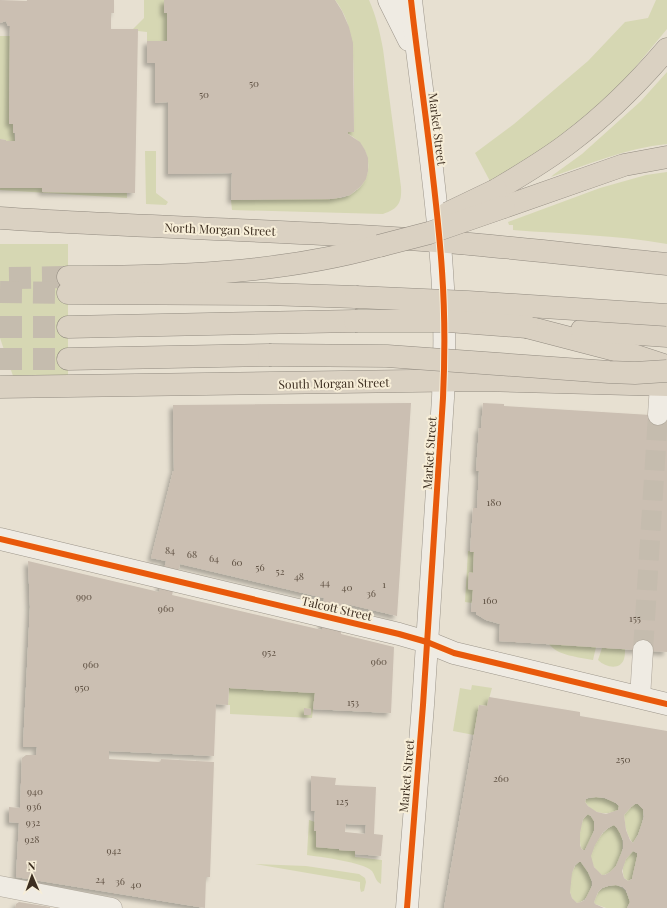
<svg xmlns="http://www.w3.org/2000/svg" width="667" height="908" font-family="'Playfair Display',serif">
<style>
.green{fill:#d6d7b3}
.building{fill:#cbbfb2;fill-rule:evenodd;filter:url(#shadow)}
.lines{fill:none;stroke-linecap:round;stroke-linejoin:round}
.street-tunnel{stroke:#c5bcae;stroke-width:20;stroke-dasharray:20 10;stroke-linecap:butt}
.highway-tunnel{stroke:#c5bcae;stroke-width:22;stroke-dasharray:22 11;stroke-linecap:butt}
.street-casing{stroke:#ada599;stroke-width:21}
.secondary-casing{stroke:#9c958a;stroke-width:23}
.highway-casing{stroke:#928b80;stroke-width:23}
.street{stroke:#efebe3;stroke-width:20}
.secondary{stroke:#efebe3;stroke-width:22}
.highway{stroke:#dad1c2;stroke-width:22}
.highway-bridge-casing{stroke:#928b80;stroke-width:23;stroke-linecap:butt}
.highway-bridge{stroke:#dad1c2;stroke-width:22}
.cycleway-casing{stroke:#f7eed8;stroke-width:8}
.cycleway{stroke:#e8590c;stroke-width:6}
.labels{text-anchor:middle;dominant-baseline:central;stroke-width:4;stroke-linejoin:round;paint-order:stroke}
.number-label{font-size:10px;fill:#605244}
.street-label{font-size:12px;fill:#3d2e20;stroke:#f7eed8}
</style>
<defs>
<filter id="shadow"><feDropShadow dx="-3.5" dy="3.5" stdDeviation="2" flood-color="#0004"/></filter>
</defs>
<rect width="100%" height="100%" fill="#e7e0d1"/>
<g class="green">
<polygon points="144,0 164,0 164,13 167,13 167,41 147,41 147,32 138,31 138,29 133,29 144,18"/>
<path d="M335,0H369C376,16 380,32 383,49L401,187C402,203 398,209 383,214L232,210L231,200L341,198C374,190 378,149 348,134V132H354C354,115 354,99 354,82C353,53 354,24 335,0Z"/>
<polygon points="656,0 667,0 667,29 623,82 582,121 532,158 491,183 475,153 514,124 588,61 625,22 648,18"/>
<polygon points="0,36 10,36 9,123 13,124 15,141 6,141 6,140 0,139"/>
<path d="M667,72V144C627,148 589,164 551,177L553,175L582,154L641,101Z"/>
<polygon points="145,151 156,151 156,193 168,202 166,205 146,204"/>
<path d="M667,172V244C617,235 564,234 513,230V225H509L508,222L600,188L646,175Z"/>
<polygon points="0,188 42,188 42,192 127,193 127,198 0,190"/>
<polygon points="0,244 68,244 68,375 13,376 0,338"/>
<polygon points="468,551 474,552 473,573 469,573 468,589 473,590 472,603 465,602"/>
<path d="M549,644L596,647L593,660C579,657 558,656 549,644Z"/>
<path d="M602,648L625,649C625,652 625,656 624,659C620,671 605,667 598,660Z"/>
<polygon points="472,685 492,688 487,706 479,705 474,735 453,731 460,688 471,690"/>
<polygon points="229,688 315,693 312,718 230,714 230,705 228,705"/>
<path d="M596,797C605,798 613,800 619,806L618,810C606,816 593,814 585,802L586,799Z"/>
<path d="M635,804H638L643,809C644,822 640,832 633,843C626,835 625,825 624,815L631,807Z"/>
<path d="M588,814C602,821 590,841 585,850H583L581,848C579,839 579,820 588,814Z"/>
<path d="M309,820L315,822V831H316V847L339,849V850L355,851V857L382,860L381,884L378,882C375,879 375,875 372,871C363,862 321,857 307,855Z"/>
<path d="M614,825C632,837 619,876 602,875C597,871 593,867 591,860C588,850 604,828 614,825Z"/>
<path d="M633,851L637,853V857L632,879L628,881L624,878C621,868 624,857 633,851Z"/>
<path d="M579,862H581C585,868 590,873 591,880C594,889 586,902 577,903C565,896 569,869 579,862Z"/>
<polygon points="255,864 306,866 359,874 365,878 366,882 364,891 361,892 360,888 360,882"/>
<path d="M616,885C626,888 627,893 630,902L627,908H606L595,904L594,902C599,888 602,887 616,885Z"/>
</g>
<g class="building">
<polygon points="0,0 27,1 27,0 114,0 114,13 111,13 111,29 138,29 135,193 42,192 42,188 0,188 0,139 6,140 6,141 15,141 15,133 13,133 13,124 9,124 10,26 8,26 6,21 0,23"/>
<polygon points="164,0 335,0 342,11 349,27 353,43 354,132 348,132 348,134 360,142 365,150 368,158 368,171 366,179 361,186 350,195 333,199 231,200 232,173 168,174 168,102 155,103 155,63 147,63 147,41 167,41 167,13 164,13"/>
<path d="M411,403L397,616L343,603L341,634L394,647L391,713L313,709L315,693L229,688L228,705L216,704L214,756L109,751V759L160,762L161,759L214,762L210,877H206L205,908L16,877L19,823L9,822V807L20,808L22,758L26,755H36L37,747H23L30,607L28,561L159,592L166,561L151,558L173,471H174L173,405ZM180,564L324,598L322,630L172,595Z"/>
<polygon points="483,403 504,404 504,406 667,416 667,652 499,641 500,624 486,620 476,614 476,612 471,612 473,590 468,589 469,572 473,573 474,552 470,552 473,508 477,508 479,471 476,471 479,428 481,428"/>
<path d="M489,697L580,712V716L667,731V908H627L630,902L626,890L623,887L616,885L608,886L602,888L598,892L594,902L595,904L604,908H444L479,705L487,706ZM596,797L605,798L616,803L619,806L618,810L606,814L597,812L588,806L585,802L586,799L588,798ZM635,804H638L643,809L644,817L638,835L633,843L630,840L626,830L624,815L631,807ZM588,814L591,816L594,821V831L585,850H583L581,848L580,845V833L583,819ZM614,825L617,828L620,833L623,840V849L616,866L610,872L605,875H602L594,867L591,856L595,845L603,832L608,828ZM633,851L637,853V857L632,879L628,881L624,878L622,871L626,859ZM579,862H581L588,872L592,881V886L585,900L581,902L577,903L572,898L570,892L572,873L575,865Z"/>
<polygon points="304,708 311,709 311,715 304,715"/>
<path d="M311,776L336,778L335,785L376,787L374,834L383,835L381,856L355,854V851L339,850V849L316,847V831H314L315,811H311ZM346,824L366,825L365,834L345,832Z"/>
<polygon points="19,902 50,907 50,908 15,908 16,904"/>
</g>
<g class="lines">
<polyline class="street-tunnel" points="643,650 658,415"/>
<g class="highway-tunnel">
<polyline points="9,278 68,277"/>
<polyline points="0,292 68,293"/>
<polyline points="0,327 68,327"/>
<polyline points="0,359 68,359"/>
</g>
<defs>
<g id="street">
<polyline points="658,415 660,385"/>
<polyline points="640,698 643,650"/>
<polyline points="0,886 112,908"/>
</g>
<g id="secondary">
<polyline points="389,0 409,40"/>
<polyline points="0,539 399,634 427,642 454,653 667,704"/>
<path d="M407,908L423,705L443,398C445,355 445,313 442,271C436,180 421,90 411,0"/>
</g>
<g id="highway">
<path d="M496,190C521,175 547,160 570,142C606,115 638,83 667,49"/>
<polyline points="504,207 624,165 667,157"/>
<path d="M0,218C120,226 239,229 359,236C462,241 565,254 667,264"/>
<path d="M68,277C172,277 278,274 379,246"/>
<polyline points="68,293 266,294 356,297"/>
<polyline points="68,327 355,321"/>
<polyline points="527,327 627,353 667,366"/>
<polyline points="582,330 667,336"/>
<polyline points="68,359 269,355"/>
<polyline points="0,387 480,380 667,385"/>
</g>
</defs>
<use href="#street" class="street-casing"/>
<use href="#secondary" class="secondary-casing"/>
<use href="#highway" class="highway-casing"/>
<use href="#street" class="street"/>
<use href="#secondary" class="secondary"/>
<use href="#highway" class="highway"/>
<defs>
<g id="highway-bridge">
<polyline points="448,213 496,190"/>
<polyline points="379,246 429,233 504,207"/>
<polyline points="356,297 468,302 667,315"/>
<polyline points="355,321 448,321 527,327"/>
<polyline points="269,355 387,356 609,372 635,373 667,371"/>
</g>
</defs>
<use href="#highway-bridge" class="highway-bridge-casing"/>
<use href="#highway-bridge" class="highway-bridge"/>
<defs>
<g id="cycleway">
<polyline points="0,539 399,634 427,642 454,653 667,704"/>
<path d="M407,908L423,705L443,398C445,355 445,313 442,271C436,180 421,90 411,0"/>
</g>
</defs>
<use href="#cycleway" class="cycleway-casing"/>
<use href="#cycleway" class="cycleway"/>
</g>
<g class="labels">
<g class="number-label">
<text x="254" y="83">50</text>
<text x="204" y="94">50</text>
<text x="494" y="502">180</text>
<text x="170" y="550">84</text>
<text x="192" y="554">68</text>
<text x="214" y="558">64</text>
<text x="237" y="562">60</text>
<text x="260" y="567">56</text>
<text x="280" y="571">52</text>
<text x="299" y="576">48</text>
<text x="325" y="582">44</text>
<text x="384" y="584">1</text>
<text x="347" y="587">40</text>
<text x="371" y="593">36</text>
<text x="84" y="596">990</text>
<text x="490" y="600">160</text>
<text x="166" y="608">960</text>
<text x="635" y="618">155</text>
<text x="269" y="652">952</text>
<text x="379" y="661">960</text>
<text x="91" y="664">960</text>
<text x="82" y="687">950</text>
<text x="353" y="702">153</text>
<text x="623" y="759">250</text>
<text x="501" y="778">260</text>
<text x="35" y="791">940</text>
<text x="342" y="801">125</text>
<text x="34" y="806">936</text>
<text x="33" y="822">932</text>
<text x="32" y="839">928</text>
<text x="114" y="850">942</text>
<text x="100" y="879">24</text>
<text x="120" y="881">36</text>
<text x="136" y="884">40</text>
</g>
<g class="street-label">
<text transform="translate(438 129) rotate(83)">Market Street</text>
<text transform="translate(220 229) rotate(2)">North Morgan Street</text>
<text transform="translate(334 383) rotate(-1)">South Morgan Street</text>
<text transform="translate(429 453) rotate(-86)">Market Street</text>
<text transform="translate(337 608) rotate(13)">Talcott Street</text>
<text transform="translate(406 776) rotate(-85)">Market Street</text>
</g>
</g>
<g transform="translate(32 876) rotate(358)" stroke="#f7eed8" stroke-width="3" paint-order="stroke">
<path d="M0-3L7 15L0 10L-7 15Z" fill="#3d2e20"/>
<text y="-6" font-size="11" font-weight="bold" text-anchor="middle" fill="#3d2e20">N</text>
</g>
</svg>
